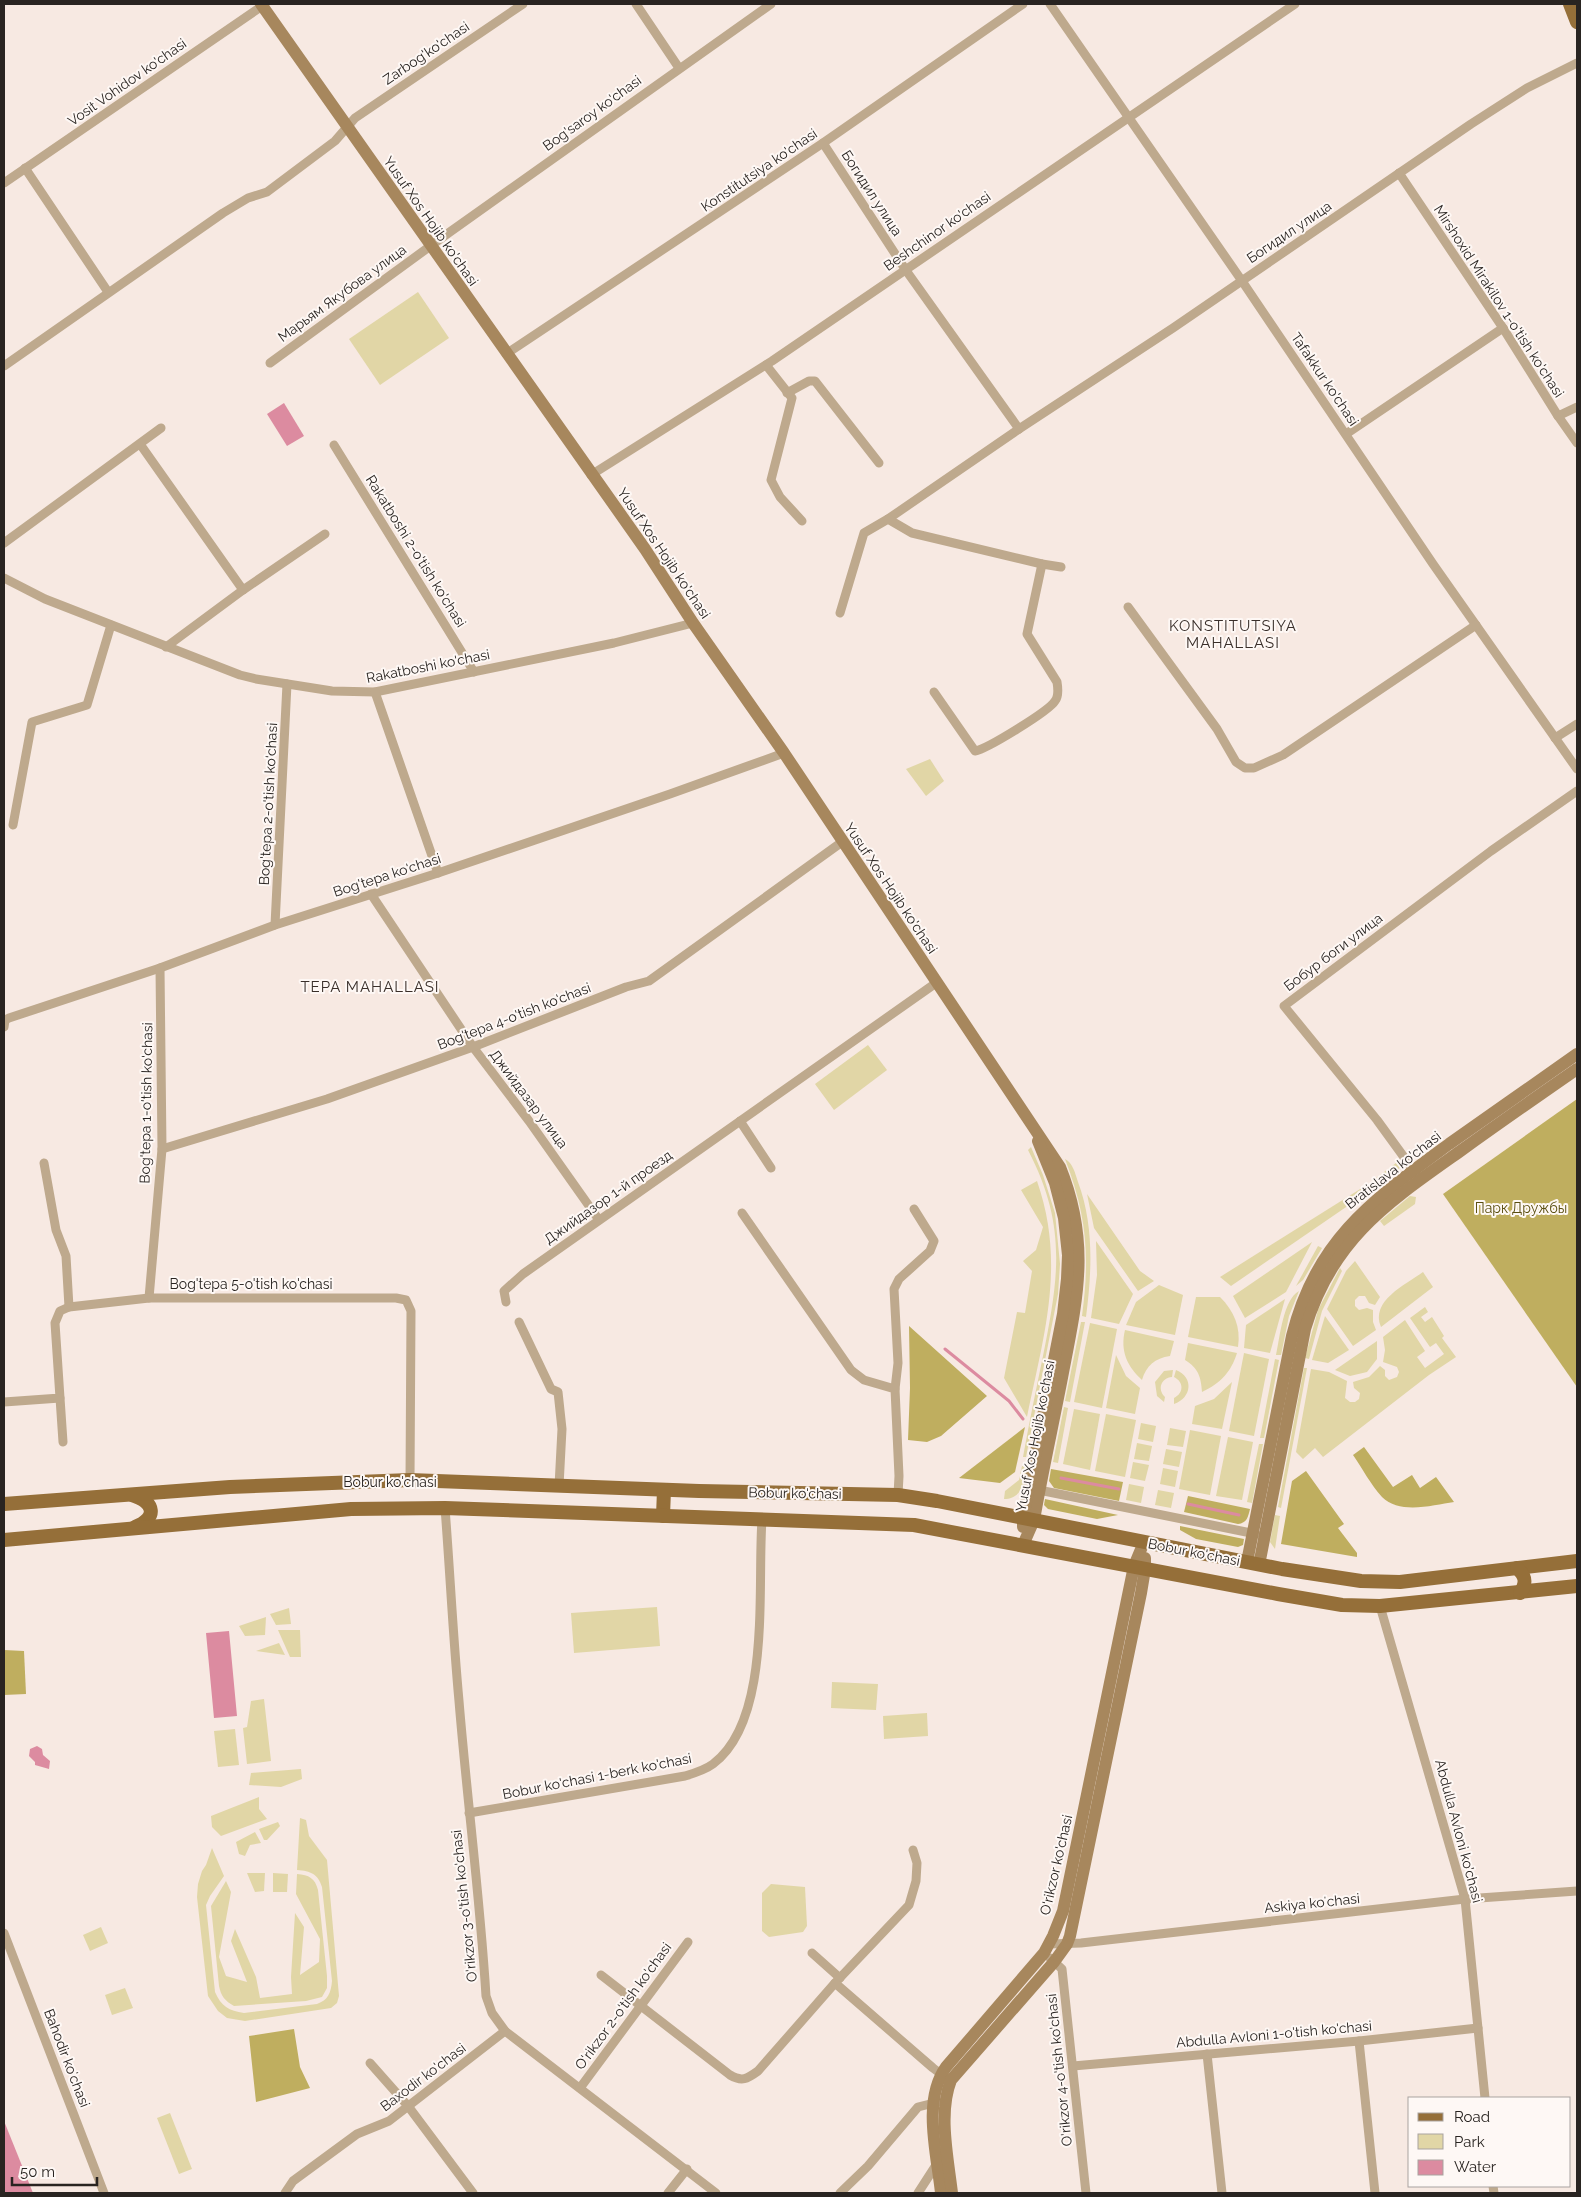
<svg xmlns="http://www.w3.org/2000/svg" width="1581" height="2197" font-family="Raleway,sans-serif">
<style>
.green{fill:#e1d6a6}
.forest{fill:#bfae5f}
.water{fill:#dc8ba0}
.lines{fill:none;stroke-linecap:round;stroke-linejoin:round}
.stream{stroke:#dc8ba0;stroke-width:3}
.street{stroke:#bea98d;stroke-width:9}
.secondary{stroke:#a7875d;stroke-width:12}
.primary{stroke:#956f39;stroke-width:14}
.labels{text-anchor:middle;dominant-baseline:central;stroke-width:4;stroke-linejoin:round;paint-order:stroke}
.street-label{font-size:14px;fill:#292421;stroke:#fef8f5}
.park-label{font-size:14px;fill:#5a4e10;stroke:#fef8f5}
.neighbourhood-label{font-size:15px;letter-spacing:1px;fill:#3a2f2a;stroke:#fef8f5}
</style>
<rect width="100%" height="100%" fill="#f7e9e2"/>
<g class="green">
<polygon points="418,292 449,338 380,385 349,339"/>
<polygon points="930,759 944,781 926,796 906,769"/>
<polygon points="868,1045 887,1070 834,1110 815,1084"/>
<path d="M1031,1147L1043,1175L1055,1213L1060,1264L1058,1294L1026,1457H1023C1029,1423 1036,1390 1043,1356C1059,1276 1067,1225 1028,1150Z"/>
<path d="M1065,1159C1073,1163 1075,1173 1078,1182C1094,1225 1092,1271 1086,1317L1082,1316C1090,1256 1087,1216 1065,1159Z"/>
<polygon points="1400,1160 1402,1164 1397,1172 1377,1187 1372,1181"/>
<path d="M1037,1181C1066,1264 1044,1334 1027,1417L1004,1378L1017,1312L1025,1313L1032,1271L1023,1261L1036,1250L1043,1227L1021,1190Z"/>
<polygon points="1365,1186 1368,1192 1231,1286 1220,1277"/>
<polygon points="1087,1194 1140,1271 1154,1281 1138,1291 1094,1228"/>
<polygon points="1410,1196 1416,1197 1415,1204 1384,1226 1380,1221"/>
<polygon points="1096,1241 1133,1294 1119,1324 1091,1318 1097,1275"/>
<polygon points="1312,1242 1286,1292 1245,1318 1233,1296"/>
<polygon points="1318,1246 1322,1248 1303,1280 1296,1286"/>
<polygon points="1355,1261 1380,1297 1375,1305 1369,1303 1365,1296 1359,1296 1355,1300 1355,1306 1359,1310 1367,1308 1373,1310 1373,1322 1376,1330 1353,1346 1327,1309 1346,1271"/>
<polygon points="1340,1268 1342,1271 1322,1311 1309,1359 1305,1358 1318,1310"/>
<path d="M1423,1272L1433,1287L1381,1327C1370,1301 1405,1285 1423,1272Z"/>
<polygon points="1159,1285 1183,1295 1175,1335 1126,1325 1136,1302"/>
<path d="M1299,1291L1289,1316L1281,1355H1276C1280,1337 1283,1300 1299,1291Z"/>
<path d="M1196,1297H1220C1234,1311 1241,1327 1238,1347L1188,1337Z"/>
<polygon points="1285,1299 1270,1353 1244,1348 1246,1325"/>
<polygon points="1425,1307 1428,1312 1421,1317 1425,1322 1432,1317 1444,1336 1442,1338 1456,1357 1429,1375 1323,1457 1315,1448 1303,1459 1296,1452 1311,1369 1329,1372 1347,1381 1345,1398 1350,1402 1355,1402 1359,1399 1360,1393 1354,1388 1353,1382 1369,1377 1380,1366 1385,1370 1385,1376 1389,1380 1397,1377 1399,1372 1397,1367 1383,1362 1385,1350 1383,1337 1405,1320 1425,1351 1417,1357 1425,1368 1444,1354 1436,1343 1430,1347 1410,1318"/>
<polygon points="1325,1316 1349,1350 1328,1363 1312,1360"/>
<polygon points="1081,1322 1085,1322 1070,1402 1065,1401"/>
<polygon points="1090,1323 1117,1329 1102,1408 1074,1402"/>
<path d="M1125,1330L1174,1341L1170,1356C1155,1358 1146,1366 1142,1380C1127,1366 1120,1351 1125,1330Z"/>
<polygon points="1377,1341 1377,1359 1367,1372 1350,1376 1335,1370"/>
<path d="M1188,1343L1237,1353C1231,1372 1221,1383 1202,1392C1201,1376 1198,1368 1185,1360Z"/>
<polygon points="1244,1353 1269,1359 1254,1436 1229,1431"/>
<polygon points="1116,1355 1126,1376 1140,1388 1135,1414 1106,1408"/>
<polygon points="1275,1359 1279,1360 1264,1438 1260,1438"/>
<polygon points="1304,1368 1307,1368 1281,1508 1278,1507"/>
<path d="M1173,1370L1172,1377C1161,1378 1157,1389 1165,1397L1164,1402L1157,1396L1155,1382L1164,1371Z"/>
<path d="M1176,1370C1194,1377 1192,1398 1174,1404V1398C1184,1393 1184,1382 1174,1377Z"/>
<polygon points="1232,1382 1222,1429 1192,1424 1195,1406 1214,1399"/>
<polygon points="1064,1407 1068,1408 1058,1463 1053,1462"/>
<polygon points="1074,1409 1100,1414 1090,1470 1063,1464"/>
<polygon points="1106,1414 1136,1420 1125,1477 1095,1471"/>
<polygon points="1141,1423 1156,1426 1153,1442 1138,1439"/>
<polygon points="1170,1428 1186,1431 1183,1447 1167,1445"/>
<polygon points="1190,1430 1221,1436 1210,1495 1179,1489"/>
<polygon points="1228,1437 1253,1442 1242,1500 1216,1496"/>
<polygon points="1137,1443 1152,1446 1149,1461 1134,1459"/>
<polygon points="1259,1444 1263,1444 1252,1503 1247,1502"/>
<polygon points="1166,1449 1182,1452 1179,1467 1163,1464"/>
<polygon points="1133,1462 1149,1465 1145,1481 1130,1478"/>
<path d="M1022,1466L1029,1467C1025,1481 1022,1499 1004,1499L1005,1491L1019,1480Z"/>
<polygon points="1163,1468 1178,1471 1175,1487 1160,1484"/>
<polygon points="1129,1484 1144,1487 1141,1503 1126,1500"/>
<polygon points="1158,1490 1174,1493 1171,1508 1155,1505"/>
<polygon points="1275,1515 1280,1516 1275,1549 1270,1542"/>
<polygon points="657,1607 660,1646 574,1653 571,1613"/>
<polygon points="289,1608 291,1624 276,1625 270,1614"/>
<polygon points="266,1617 265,1635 245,1636 239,1626"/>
<polygon points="278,1630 300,1630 301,1657 290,1657"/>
<polygon points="279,1643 285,1655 256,1651"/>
<polygon points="832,1682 878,1684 876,1710 831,1708"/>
<polygon points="264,1699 271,1761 247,1764 243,1728 247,1727 251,1701"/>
<polygon points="927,1713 928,1736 884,1739 883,1716"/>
<polygon points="235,1729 239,1765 218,1767 214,1731"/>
<polygon points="301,1769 302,1779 281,1787 249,1785 251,1773"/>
<polygon points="259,1797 259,1809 267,1819 221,1836 212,1827 211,1816"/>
<path d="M300,1818L306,1820L309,1836L327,1860L339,1996L337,2003L331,2008L245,2021L227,2018L218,2011L208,1996L197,1897L198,1884L202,1871L206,1865L212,1848L224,1876L210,1896L206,1905L215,1992C221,2006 229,2011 244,2013L317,2004C328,2000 331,1993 332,1981L322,1887C318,1874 311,1871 297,1870Z"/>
<polygon points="278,1822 280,1826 267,1840 264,1840 259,1829"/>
<polygon points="255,1832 261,1843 250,1845 245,1856 239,1854 236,1842"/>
<polygon points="247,1873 265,1873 264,1891 255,1892"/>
<polygon points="273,1873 288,1874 287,1892 273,1892"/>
<path d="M297,1874C309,1875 315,1878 318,1890L327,1976V1988L322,1997L306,2001L234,2006C225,2001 221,1996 219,1986L211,1906L226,1881L231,1892L219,1957L226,1976L247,1982L231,1941L235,1929L256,1977L260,1998L292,1994L291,1977L295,1913L304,1927L300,1975L319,1962L320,1939L296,1894Z"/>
<polygon points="771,1884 805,1887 807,1926 803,1932 769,1937 762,1931 762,1893"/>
<polygon points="101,1927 108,1943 90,1951 83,1935"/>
<polygon points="125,1988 133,2008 112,2015 105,1995"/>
<polygon points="170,2113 192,2169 179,2174 157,2118"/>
</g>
<g class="forest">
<polygon points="1577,1099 1577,1387 1443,1194"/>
<polygon points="909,1326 987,1396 941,1436 927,1442 908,1440 910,1388"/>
<polygon points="1025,1427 1015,1472 1000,1483 959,1478"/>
<path d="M1364,1447L1393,1487L1412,1475L1420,1488L1436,1477L1454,1502C1433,1505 1400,1515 1382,1497C1371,1485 1362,1468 1353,1455Z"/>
<polygon points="1051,1469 1123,1482 1119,1501 1054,1488 1049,1481"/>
<polygon points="1306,1471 1344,1524 1338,1528 1357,1553 1357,1557 1281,1544 1292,1481"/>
<path d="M1188,1496L1250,1509C1248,1517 1247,1523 1238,1524L1184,1512Z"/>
<polygon points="1045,1499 1118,1515 1097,1519 1048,1509 1044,1505"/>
<polygon points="1180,1526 1244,1539 1243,1545 1238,1547 1196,1539 1180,1530"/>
<polygon points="4,1650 24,1651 26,1694 4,1695"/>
<polygon points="294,2029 300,2067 310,2088 256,2102 249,2036"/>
</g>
<g class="water">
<polygon points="284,403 304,436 287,446 267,414"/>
<polygon points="229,1631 237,1716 214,1718 206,1633"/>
<polygon points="37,1746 42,1749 43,1755 50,1761 49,1769 35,1765 35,1762 29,1756 30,1749"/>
<polygon points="4,2121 33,2193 4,2193"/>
</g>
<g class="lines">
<g class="stream">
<polyline points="945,1349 1009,1401 1023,1419"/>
<polyline points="1061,1478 1119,1489"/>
<polyline points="1188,1504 1239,1515"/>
</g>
<g class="street">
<polyline points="636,4 679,68"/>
<polyline points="1050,4 1242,281 1433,564 1577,769"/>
<polyline points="823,143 905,269 1019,429"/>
<polyline points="25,168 108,292"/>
<polyline points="1399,173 1503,328 1558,416 1577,443"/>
<polyline points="4,183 265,4"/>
<polyline points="506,354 823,143 1023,4"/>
<polyline points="270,363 440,239 771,4"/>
<polyline points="766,365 792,398 771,480 780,497 802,521"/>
<polyline points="4,366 223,213 248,198 267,192 335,141 355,118 523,4"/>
<polyline points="787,393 809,381 815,381 879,463"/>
<polyline points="1558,416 1577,407"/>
<polyline points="1346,434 1503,328"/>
<polyline points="140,444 243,590"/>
<polyline points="334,445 474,672"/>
<polyline points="591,475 772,361 1295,4"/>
<polyline points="888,519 1019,429 1173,328 1471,124 1527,88 1577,63"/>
<polyline points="4,543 161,428"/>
<polyline points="4,578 45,599 240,675 256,679 332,691 375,692 614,643 693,623"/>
<polyline points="1128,607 1217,729 1236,762 1245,768 1254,768 1283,755 1476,625"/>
<polyline points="840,613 864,533 888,519 912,533 1042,564 1061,567"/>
<polyline points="166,647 243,590 325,534"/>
<polyline points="375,692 438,873"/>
<path d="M934,692L975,751C987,749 1049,711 1055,701C1059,696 1058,688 1057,682L1027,634L1042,564"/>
<polyline points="1555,738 1577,724"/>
<polyline points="13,825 32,722 87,705 111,625"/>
<polyline points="371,894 473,1047 529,1121 599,1220"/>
<polyline points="275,925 287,684"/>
<polyline points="4,1027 5,1020 9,1018 160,968 275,925 438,873 670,794 784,753"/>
<polyline points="740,1121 771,1168"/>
<polyline points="162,1149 327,1099 473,1047 626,987 649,981 842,842"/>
<polyline points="44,1163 56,1230 66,1256 69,1307"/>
<polyline points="1417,1175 1377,1120 1284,1006 1491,851 1577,791"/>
<polyline points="742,1213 851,1370 864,1380 895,1389 899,1476 898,1495"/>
<polyline points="149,1298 162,1149 160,968"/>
<polyline points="506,1302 504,1291 523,1274 936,983"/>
<polyline points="519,1322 551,1389 558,1392 562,1429 559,1486"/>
<polyline points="895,1389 898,1363 894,1289 899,1279 930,1251 934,1241 914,1209"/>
<polyline points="60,1398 63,1442"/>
<polyline points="4,1402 60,1398 55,1323 60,1311 69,1307 149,1298 396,1298 406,1300 411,1311 410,1480"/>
<polyline points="1034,1489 1256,1534"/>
<path d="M445,1508C450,1572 453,1636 459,1701C467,1799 480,1897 486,1996L492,2013L505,2031L716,2193"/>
<polyline points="1380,1606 1465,1899 1485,2098"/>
<path d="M469,1813L685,1776C695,1773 705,1770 713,1764C772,1720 757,1587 762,1520"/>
<polyline points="4,1933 104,2193"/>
<polyline points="1049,1944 1081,1943 1465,1899 1577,1891"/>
<polyline points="812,1953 840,1978"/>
<polyline points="1050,1958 1062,1969 1086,2193"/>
<path d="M601,1975L730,2075C742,2082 747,2079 758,2071L835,1983L909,1905L916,1881L917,1863L913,1850"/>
<polyline points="835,1983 933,2068 945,2077"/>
<polyline points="1359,2041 1375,2193"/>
<polyline points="1207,2054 1222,2193"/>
<polyline points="370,2063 408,2106 473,2193"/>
<polyline points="1073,2066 1359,2041 1478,2028"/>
<polyline points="580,2088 688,1942"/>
<polyline points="1493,2186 1494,2193"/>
<polyline points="285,2193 293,2181 357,2134 389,2121 505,2031"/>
<polyline points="668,2193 687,2169"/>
<polyline points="840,2193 868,2166 918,2107 938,2102"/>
<polyline points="918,2193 938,2162"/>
</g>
<g class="secondary">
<path d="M261,4L645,549L693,623L784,753L1060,1167C1092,1246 1076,1303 1061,1383C1052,1429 1042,1474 1034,1520L1023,1545"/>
<polyline points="1023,1527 1023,1518 1063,1314 1067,1279 1068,1255 1064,1218 1055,1183 1038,1141"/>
<path d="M1247,1562L1292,1336C1316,1239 1373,1200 1449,1144C1492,1114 1534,1084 1577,1054"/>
<path d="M1259,1565L1305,1329C1332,1239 1387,1203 1459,1152C1498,1124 1538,1096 1577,1069"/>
<path d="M941,2193C937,2154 922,2101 946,2067L1044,1953L1053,1936L1063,1911L1134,1566L1144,1542"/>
<path d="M952,2193C948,2158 938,2113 951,2080L1054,1962L1067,1944L1070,1936L1141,1593L1145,1569V1558"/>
</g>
<g class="primary">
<polyline points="1570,4 1577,22"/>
<path d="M132,1495C155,1502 158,1518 135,1527"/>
<polyline points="4,1504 230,1487 410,1480 699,1491 898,1495 937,1501 1282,1569 1361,1581 1400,1582 1577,1561"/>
<polyline points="663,1516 664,1490"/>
<polyline points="4,1540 351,1509 445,1508 914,1525 1278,1594 1342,1605 1380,1606 1577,1586"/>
<path d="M1517,1568C1526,1576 1527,1583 1520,1593"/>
</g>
</g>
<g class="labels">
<g class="street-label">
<text transform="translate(426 53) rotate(-34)">Zarbog'ko'chasi</text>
<text transform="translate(127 82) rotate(-35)">Vosit Vohidov ko'chasi</text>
<text transform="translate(592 113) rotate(-36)">Bog'saroy ko'chasi</text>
<text transform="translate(759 170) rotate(-34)">Konstitutsiya ko'chasi</text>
<text transform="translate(872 193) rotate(57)">Богидил улица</text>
<text transform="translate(431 221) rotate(55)">Yusuf Xos Hojib ko'chasi</text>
<text transform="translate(937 231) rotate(-35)">Beshchinor ko'chasi</text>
<text transform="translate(1289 232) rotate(-34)">Богидил улица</text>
<text transform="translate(342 293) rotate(-36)">Марьям Якубова улица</text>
<text transform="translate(1499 301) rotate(57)">Mirshoxid Mirakilov 1-o'tish ko'chasi</text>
<text transform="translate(1325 379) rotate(56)">Tafakkur ko'chasi</text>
<text transform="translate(416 551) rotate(58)">Rakatboshi 2-o'tish ko'chasi</text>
<text transform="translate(664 553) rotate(56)">Yusuf Xos Hojib ko'chasi</text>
<text transform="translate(428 666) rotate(-11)">Rakatboshi ko'chasi</text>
<text transform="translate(268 804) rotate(-87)">Bog'tepa 2-o'tish ko'chasi</text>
<text transform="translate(387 875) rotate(-18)">Bog'tepa ko'chasi</text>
<text transform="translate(891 888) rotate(56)">Yusuf Xos Hojib ko'chasi</text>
<text transform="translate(1333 952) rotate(-37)">Бобур боги улица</text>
<text transform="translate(514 1016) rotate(-21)">Bog'tepa 4-o'tish ko'chasi</text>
<text transform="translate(529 1099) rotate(53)">Джийдазар улица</text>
<text transform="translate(146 1103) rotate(-89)">Bog'tepa 1-o'tish ko'chasi</text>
<text transform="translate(1393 1170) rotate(-38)">Bratislava ko'chasi</text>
<text transform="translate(608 1197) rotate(-35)">Джийдазор 1-й проезд</text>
<text x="251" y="1284">Bog'tepa 5-o'tish ko'chasi</text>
<text transform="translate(1035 1436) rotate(-79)">Yusuf Xos Hojib ko'chasi</text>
<text x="390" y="1482">Bobur ko'chasi</text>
<text transform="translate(795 1493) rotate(1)">Bobur ko'chasi</text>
<text transform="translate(1194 1552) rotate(11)">Bobur ko'chasi</text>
<text transform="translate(597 1776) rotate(-11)">Bobur ko'chasi 1-berk ko'chasi</text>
<text transform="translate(1459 1831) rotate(75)">Abdulla Avloni ko'chasi</text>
<text transform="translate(1056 1865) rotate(-77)">O'rikzor ko'chasi</text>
<text transform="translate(1312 1903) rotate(-6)">Askiya koʻchasi</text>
<text transform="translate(464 1906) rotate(-96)">O'rikzor 3-o'tish ko'chasi</text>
<text transform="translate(623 2006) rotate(-54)">O'rikzor 2-o'tish ko'chasi</text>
<text transform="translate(1274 2034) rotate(-5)">Abdulla Avloni 1-o'tish ko'chasi</text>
<text transform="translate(67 2058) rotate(69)">Bahodir koʻchasi</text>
<text transform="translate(1059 2070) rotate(-96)">O'rikzor 4-o'tish ko'chasi</text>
<text transform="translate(423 2077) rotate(-37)">Baxodir ko'chasi</text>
</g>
<g class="park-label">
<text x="1521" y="1208">Парк Дружбы</text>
</g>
<g class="neighbourhood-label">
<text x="1233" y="626">KONSTITUTSIYA<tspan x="1233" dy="17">MAHALLASI</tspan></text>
<text x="370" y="987">TEPA MAHALLASI</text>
</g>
</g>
<rect width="1581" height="2197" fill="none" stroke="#292421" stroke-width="10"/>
<rect x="1408" y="2097" width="162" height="90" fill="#fef8f5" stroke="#a9a3a0"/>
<rect x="1418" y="2113" width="25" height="8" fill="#956f39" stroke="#a9a3a0"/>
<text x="1454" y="2122" font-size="15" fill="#292421">Road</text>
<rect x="1418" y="2134" width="25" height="15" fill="#e1d6a6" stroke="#a9a3a0"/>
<text x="1454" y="2147" font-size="15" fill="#292421">Park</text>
<rect x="1418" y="2160" width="25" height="15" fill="#dc8ba0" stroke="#a9a3a0"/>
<text x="1454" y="2172" font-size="15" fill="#292421">Water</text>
<path d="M12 2177v8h85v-8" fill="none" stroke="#292421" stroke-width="2.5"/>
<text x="20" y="2177" font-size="15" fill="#292421" stroke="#fef8f5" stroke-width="4" paint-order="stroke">50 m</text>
</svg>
